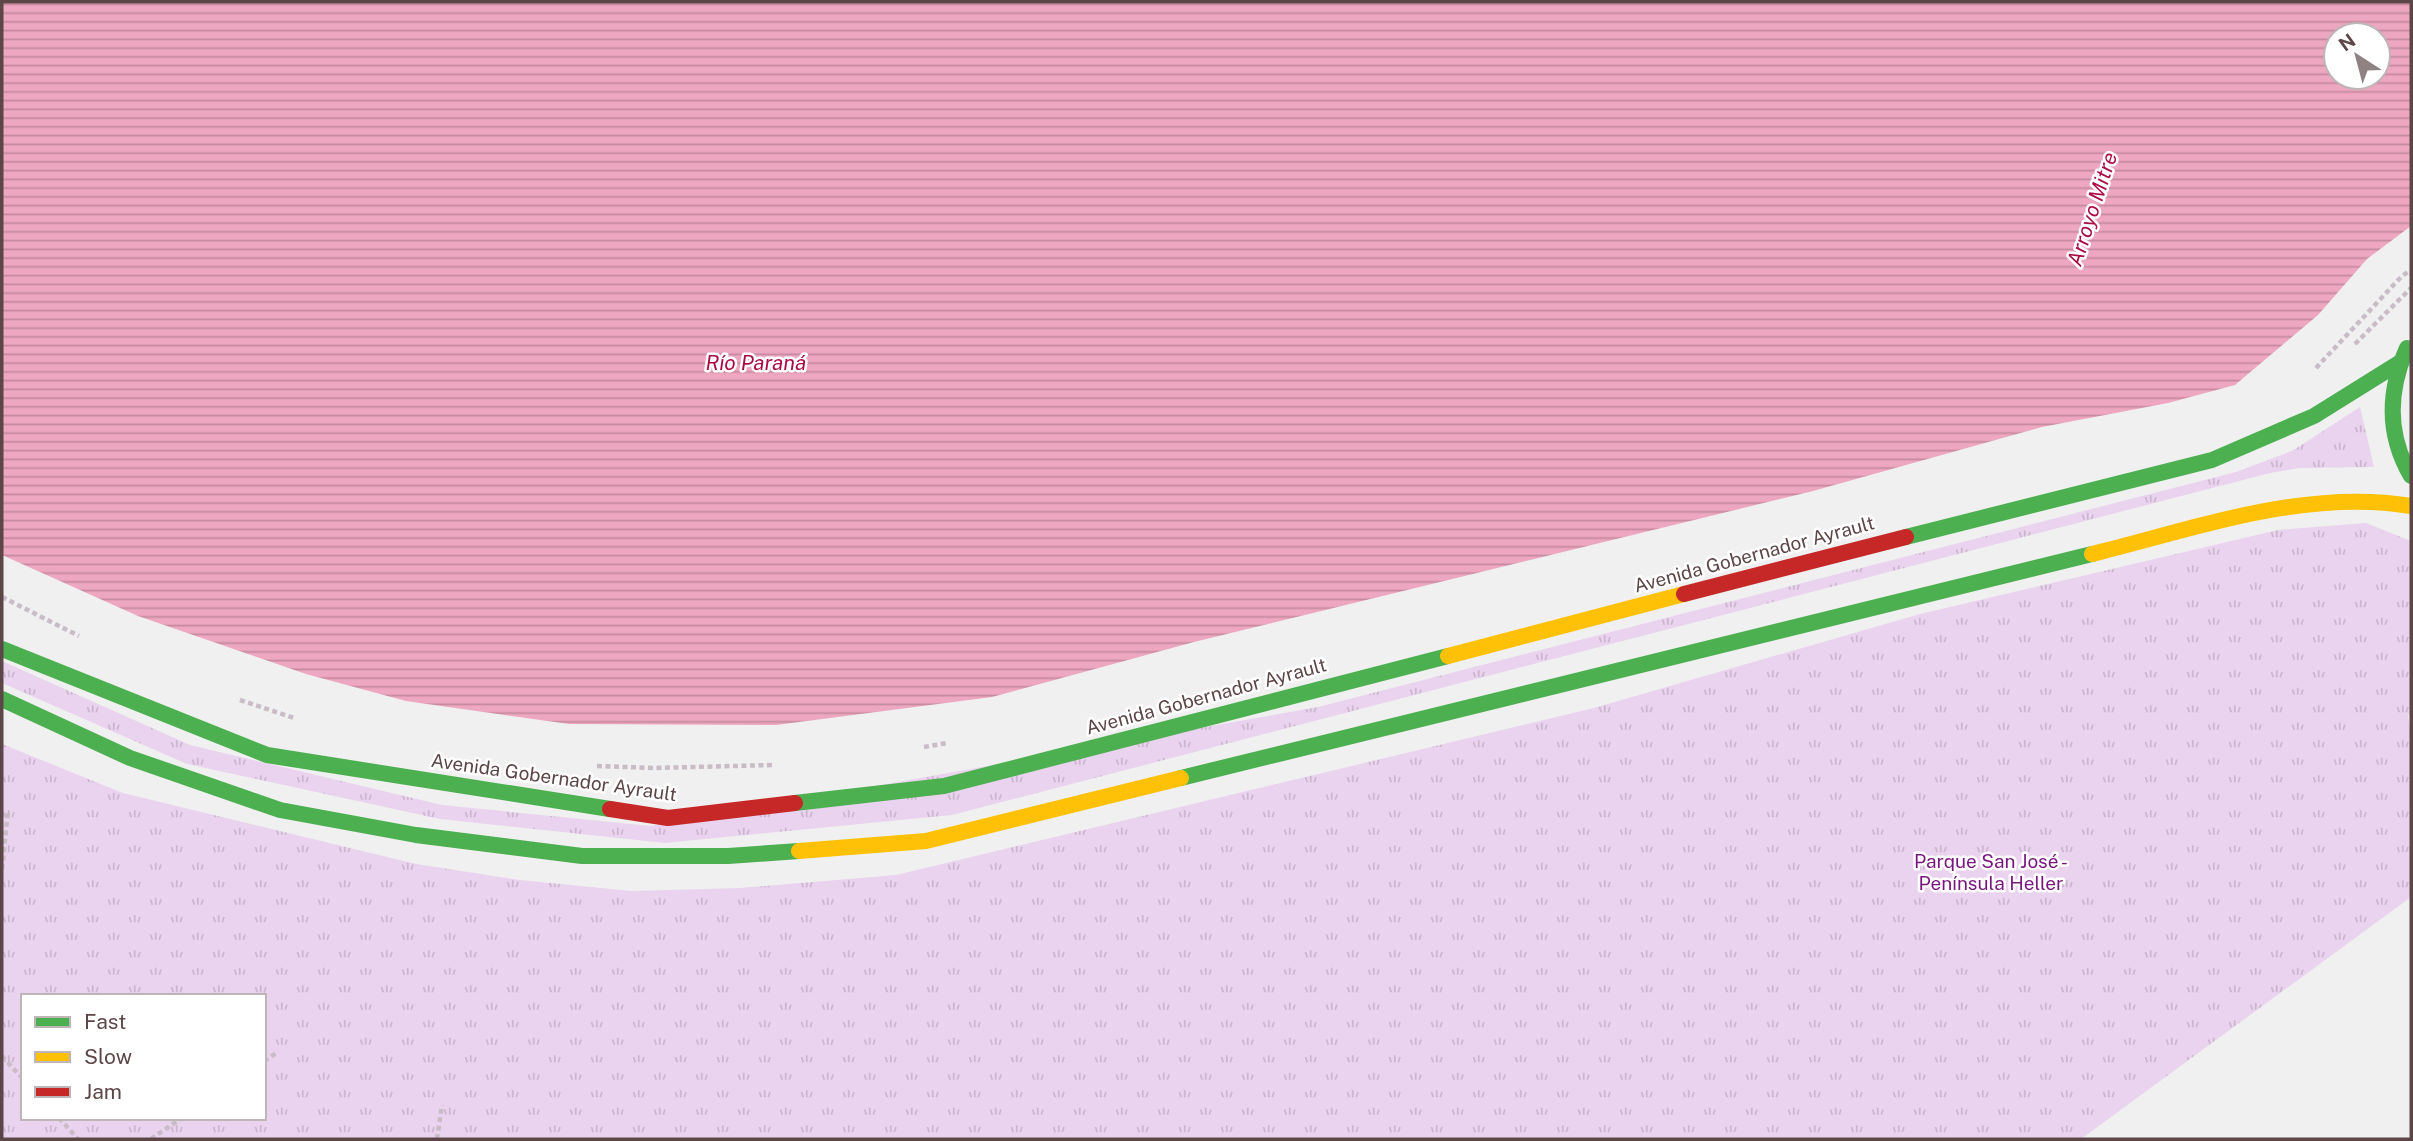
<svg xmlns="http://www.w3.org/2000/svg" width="2413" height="1141" font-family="'Public Sans',sans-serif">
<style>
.grass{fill:url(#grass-tufts);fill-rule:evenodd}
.water{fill:url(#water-rules);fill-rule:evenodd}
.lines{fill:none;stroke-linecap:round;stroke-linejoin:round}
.path{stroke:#c9bcc7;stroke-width:4.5;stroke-dasharray:5 3.5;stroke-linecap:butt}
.fast{stroke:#4caf50;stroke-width:16}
.slow{stroke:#ffc107;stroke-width:16}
.jam{stroke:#c62828;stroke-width:16}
.labels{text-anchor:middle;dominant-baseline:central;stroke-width:5;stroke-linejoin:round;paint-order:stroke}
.street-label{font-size:19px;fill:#5c4648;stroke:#fff}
.park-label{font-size:19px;fill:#78167e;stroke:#fff}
.water-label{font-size:21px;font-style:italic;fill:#aa0b43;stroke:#fff}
</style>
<defs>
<pattern id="grass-tufts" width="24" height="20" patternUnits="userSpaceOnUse" patternTransform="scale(1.75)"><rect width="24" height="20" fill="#ead3ef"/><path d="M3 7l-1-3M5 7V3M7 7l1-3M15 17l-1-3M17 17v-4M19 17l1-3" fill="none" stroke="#cbb6ce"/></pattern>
<pattern id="water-rules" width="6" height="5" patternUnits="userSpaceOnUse" patternTransform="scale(1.75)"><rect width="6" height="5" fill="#eea7c0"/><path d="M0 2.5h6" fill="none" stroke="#c48a9e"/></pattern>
</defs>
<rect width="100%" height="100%" fill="#eff0ef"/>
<g class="grass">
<polygon points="2360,407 2374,467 2300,468 2270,473 952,815 665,843 440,819 187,764 2,683 2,661 190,745 442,805 651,826 1318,707 2236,472 2292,451"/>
<path d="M2366,523L2411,541V714L2408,715L2411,732V897L2081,1139H2V744L123,793L416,864L520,880L631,891L740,888L896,875L1594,708L1920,614L2278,530ZM23,996H264V1118H23Z"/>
</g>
<path class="water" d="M2,2H2411V226L2367,259L2318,315L2235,385L2168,403L2042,427L1813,491L1194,642L992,697L776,725L569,724L406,701L306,674L138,616L2,555ZM2336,35H2378V77H2336Z"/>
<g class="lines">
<g class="path">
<polyline points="2355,344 2411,288"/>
<polyline points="2316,368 2402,276 2411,270"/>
<polyline points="2,597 79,636"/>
<polyline points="240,700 294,718"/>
<polyline points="924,747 947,743"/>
<polyline points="597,766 654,768 773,765"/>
<polyline points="2,869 8,810"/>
<polyline points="2,1056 23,1079"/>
<polyline points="264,1061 278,1052"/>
<polyline points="59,1118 78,1139"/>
<polyline points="151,1139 182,1118"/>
<polyline points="437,1139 442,1105"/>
</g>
<g class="fast">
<path d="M2407,348C2388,391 2387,435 2411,476"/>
<polyline points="1906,537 2212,460 2314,416 2399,363"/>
<polyline points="2,649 267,755 610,809"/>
<polyline points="2,699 130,758 280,810 416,835 582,856 728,856 799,851"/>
<polyline points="1181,778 2092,554"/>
<polyline points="795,803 944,786 1448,656"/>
</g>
<g class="slow">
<path d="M2092,554C2194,529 2306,488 2411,506"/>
<polyline points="1448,656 1684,594"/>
<polyline points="799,851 926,841 1181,778"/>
</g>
<g class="jam">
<polyline points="1684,594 1906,537"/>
<polyline points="610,809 668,818 795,803"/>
</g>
</g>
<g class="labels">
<g class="street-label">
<text transform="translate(1754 554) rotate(-15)">Avenida Gobernador Ayrault</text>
<text transform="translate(1206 696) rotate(-15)">Avenida Gobernador Ayrault</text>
<text transform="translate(554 777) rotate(8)">Avenida Gobernador Ayrault</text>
</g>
<g class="park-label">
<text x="1991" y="861">Parque San José -<tspan x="1991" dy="22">Península Heller</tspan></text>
</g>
<g class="water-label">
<text transform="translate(2092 209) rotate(-72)">Arroyo Mitre</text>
<text x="756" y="362">Río Paraná</text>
</g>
</g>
<rect width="2413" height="1141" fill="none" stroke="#5c4648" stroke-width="7"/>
<rect x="21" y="994" width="245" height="126" fill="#ffffff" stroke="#beb5b6" stroke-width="2"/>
<rect x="35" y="1017" width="35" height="10" fill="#4caf50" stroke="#beb5b6" stroke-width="2"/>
<text x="84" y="1029" font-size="21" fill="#5c4648">Fast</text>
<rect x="35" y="1052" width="35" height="10" fill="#ffc107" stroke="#beb5b6" stroke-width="2"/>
<text x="84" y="1064" font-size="21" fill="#5c4648">Slow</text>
<rect x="35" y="1087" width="35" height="10" fill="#c62828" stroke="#beb5b6" stroke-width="2"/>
<text x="84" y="1099" font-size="21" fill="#5c4648">Jam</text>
<g transform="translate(2357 56) rotate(324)"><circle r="33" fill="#ffffff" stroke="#beb5b6" stroke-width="2"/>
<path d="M0-5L12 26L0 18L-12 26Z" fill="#8f8282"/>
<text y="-10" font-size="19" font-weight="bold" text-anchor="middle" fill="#5c4648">N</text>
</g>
</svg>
